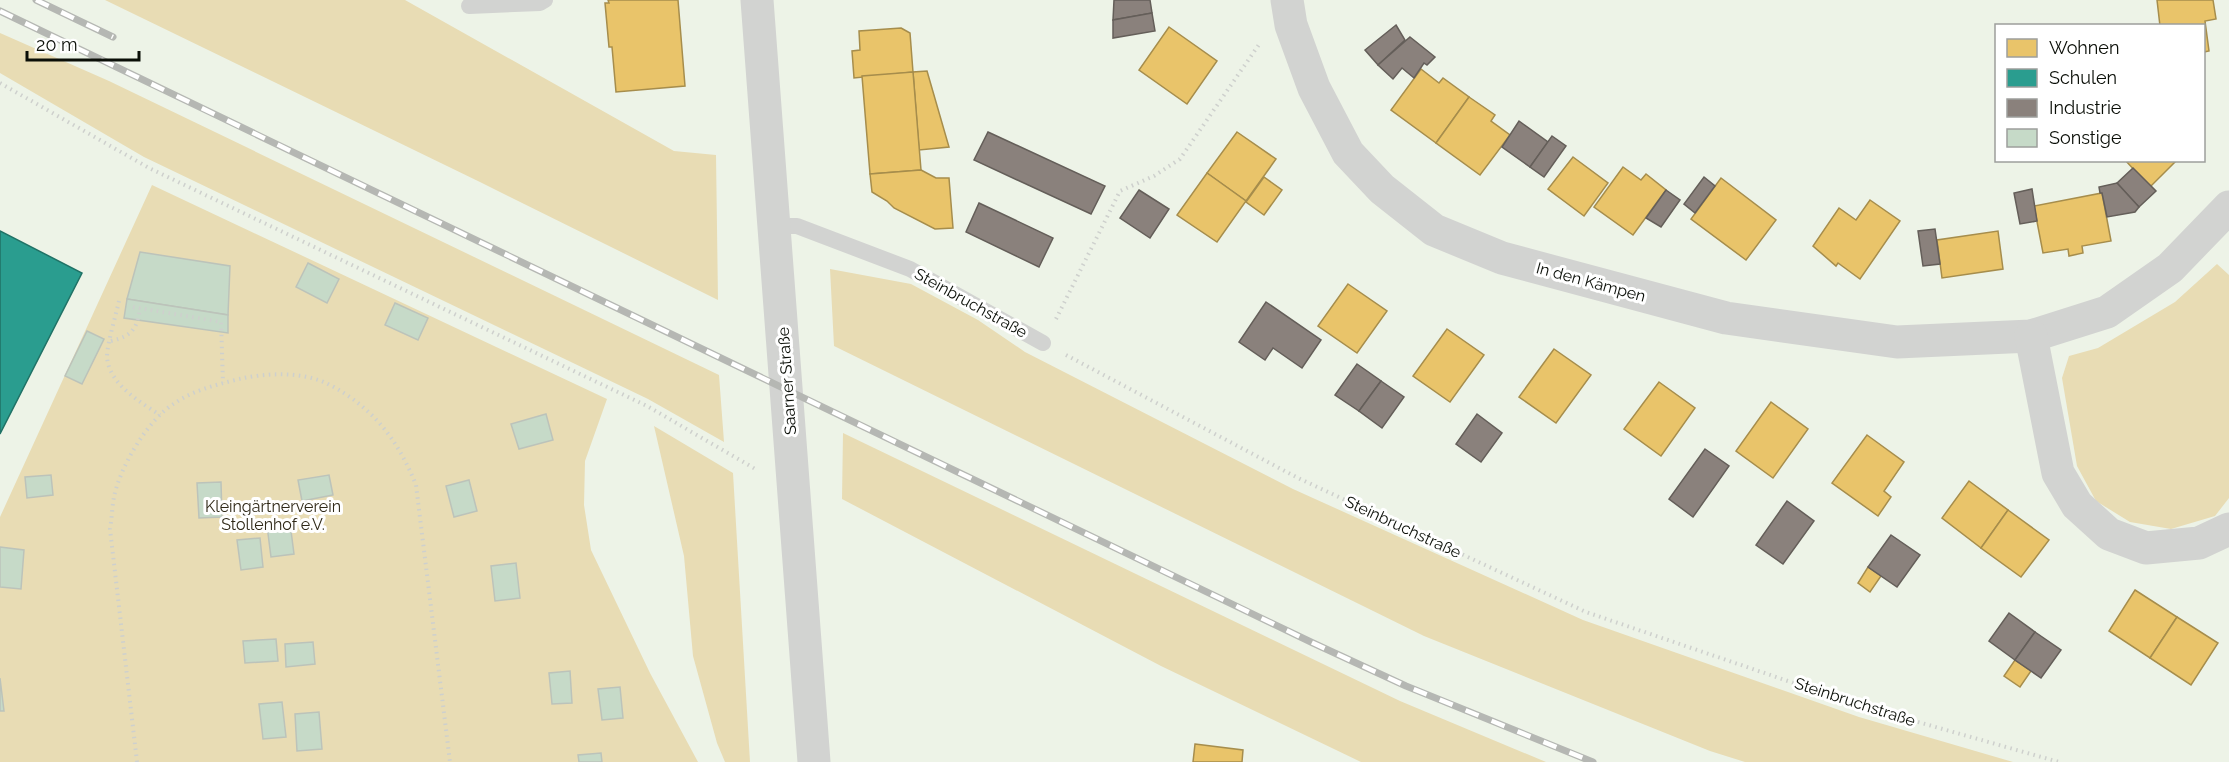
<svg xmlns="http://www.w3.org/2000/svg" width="2229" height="762" font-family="Raleway,sans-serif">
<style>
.green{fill:#e8dcb4}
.homes{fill:#e9c46a;stroke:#a68d4c;stroke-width:1.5}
.schools{fill:#2a9d8f;stroke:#207266;stroke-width:1.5}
.industry{fill:#8a817c;stroke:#645e59;stroke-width:1.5}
.building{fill:#c6dac8;stroke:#bcc3ba;stroke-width:1.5}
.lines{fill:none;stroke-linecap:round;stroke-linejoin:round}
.path{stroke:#ced0cd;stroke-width:4;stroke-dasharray:1.5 4.5;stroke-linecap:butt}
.service{stroke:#d2d3d1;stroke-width:16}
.minor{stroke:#d2d3d1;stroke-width:33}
.secondary{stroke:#d2d3d1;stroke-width:33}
.rail-casing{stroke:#b5b7b3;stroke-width:7}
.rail{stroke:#fff;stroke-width:4.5;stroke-dasharray:14;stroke-linecap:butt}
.labels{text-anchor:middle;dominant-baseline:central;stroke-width:6;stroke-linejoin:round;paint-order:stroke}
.street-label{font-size:16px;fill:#0a0e07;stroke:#fff}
.park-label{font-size:16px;fill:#2f2817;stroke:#fff}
</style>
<rect width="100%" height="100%" fill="#edf3e7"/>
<g class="green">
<polygon points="105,0 405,0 674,151 716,155 718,300 482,183"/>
<polygon points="0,33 109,81 719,375 724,442 648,399 144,157 0,73"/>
<polygon points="152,185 607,399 585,461 584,505 591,550 650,673 698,762 0,762 0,517"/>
<polygon points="2217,264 2229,275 2229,498 2215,516 2171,529 2130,522 2096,501 2077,466 2062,378 2069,356 2098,348 2175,302"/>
<polygon points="830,269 911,284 978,320 1025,352 1293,489 1583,620 1859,717 2013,762 1745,762 1710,751 1424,636 834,346"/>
<polygon points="654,426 733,473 750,762 725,762 717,743 693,656 684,556"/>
<polygon points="843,433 1400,701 1546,762 1361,762 1161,666 842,499"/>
</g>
<g class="homes">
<polygon points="608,0 678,0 685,86 616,92 612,47 609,47 605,3 609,3"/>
<polygon points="2157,0 2213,0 2216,19 2205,21 2209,51 2204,52 2204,26 2160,26"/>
<polygon points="1169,27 1217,61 1187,104 1139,70"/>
<polygon points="901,28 910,33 913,72 854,78 852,51 860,50 859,31"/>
<polygon points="1421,69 1439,83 1443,78 1469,97 1436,143 1391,110"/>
<polygon points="927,71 949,147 919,150 913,72"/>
<polygon points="913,72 921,170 870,174 862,76"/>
<polygon points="1469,97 1495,115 1491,121 1510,135 1480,175 1436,143"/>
<polygon points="1237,132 1276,159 1246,201 1207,173"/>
<polygon points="1573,157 1608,183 1584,216 1548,189"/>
<polygon points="2125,160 2177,160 2150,187"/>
<polygon points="1623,167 1641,180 1646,174 1666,190 1633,235 1594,207"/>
<polygon points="921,170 936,178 949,178 953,228 935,229 894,208 887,201 872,192 870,174"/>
<polygon points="1207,173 1246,201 1217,242 1177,215"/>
<polygon points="1264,177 1282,190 1264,215 1246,202"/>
<polygon points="1721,178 1776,220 1746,260 1691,219"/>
<polygon points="2102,193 2111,241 2082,246 2083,253 2069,256 2068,249 2043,253 2034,206"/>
<polygon points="1870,200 1900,221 1860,279 1838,263 1836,266 1813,246 1839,208 1856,220"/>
<polygon points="1998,231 2003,269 1942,278 1937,240"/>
<polygon points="1348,284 1387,311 1357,353 1318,326"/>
<polygon points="1447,329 1484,355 1450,402 1413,376"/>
<polygon points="1554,349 1591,375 1556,423 1519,397"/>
<polygon points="1659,382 1695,408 1661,456 1624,429"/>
<polygon points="1771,402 1808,429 1773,478 1736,451"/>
<polygon points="1867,435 1904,462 1884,491 1891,497 1878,516 1832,483"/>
<polygon points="1969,481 2008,510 1981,548 1942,518"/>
<polygon points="2008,510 2049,540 2021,577 1981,548"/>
<polygon points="1868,567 1881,576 1870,592 1858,583"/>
<polygon points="2135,590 2177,617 2150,658 2109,631"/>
<polygon points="2177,617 2218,643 2191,685 2150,658"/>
<polygon points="2015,660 2031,671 2020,687 2004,676"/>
<polygon points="1195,744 1243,750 1242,762 1193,762"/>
</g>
<polygon class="schools" points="0,231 82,273 0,434"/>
<g class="industry">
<polygon points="1114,0 1150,0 1152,13 1113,20"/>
<polygon points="1152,13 1155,31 1113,38 1113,20"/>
<polygon points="1396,25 1405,40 1378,65 1365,50"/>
<polygon points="1410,37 1435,57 1427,65 1424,63 1414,78 1402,68 1393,79 1378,65"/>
<polygon points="1519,121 1548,142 1530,167 1502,147"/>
<polygon points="988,132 1105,186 1091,214 974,160"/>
<polygon points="1552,136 1566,146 1544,177 1530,167"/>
<polygon points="2133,168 2156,191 2139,207 2117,183"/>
<polygon points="1704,177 1715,186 1695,213 1684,204"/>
<polygon points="2117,183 2139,207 2135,212 2107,217 2102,193 2100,193 2099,187"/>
<polygon points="2032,189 2037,221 2020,224 2014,193"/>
<polygon points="1139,190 1169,209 1150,238 1120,218"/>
<polygon points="1666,190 1680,200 1661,227 1646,218"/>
<polygon points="979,203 1053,238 1039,267 966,232"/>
<polygon points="1935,229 1940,264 1923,266 1918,231"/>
<polygon points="1266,302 1321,340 1302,368 1273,348 1265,360 1239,342"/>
<polygon points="1357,364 1381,381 1359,411 1335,395"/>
<polygon points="1381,381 1404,397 1382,428 1359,411"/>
<polygon points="1477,414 1502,433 1481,462 1456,444"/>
<polygon points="1705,449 1729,466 1693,517 1669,499"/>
<polygon points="1787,501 1814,521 1783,564 1756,545"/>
<polygon points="1891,535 1920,555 1897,587 1868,567"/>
<polygon points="2009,613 2035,632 2015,660 1989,641"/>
<polygon points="2035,632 2061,650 2041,678 2015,660"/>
</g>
<g class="building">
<polygon points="140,252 230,266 228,315 127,299"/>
<polygon points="308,263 339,279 327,303 296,287"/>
<polygon points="127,299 228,315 228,333 124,318"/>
<polygon points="395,303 428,318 418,340 385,325"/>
<polygon points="87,331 104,339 82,384 65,376"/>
<polygon points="546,414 553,440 519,449 511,424"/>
<polygon points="51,475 53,495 27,498 25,477"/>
<polygon points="329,475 333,495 302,501 298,480"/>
<polygon points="469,480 477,511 454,517 446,486"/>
<polygon points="221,482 222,517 199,518 197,483"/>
<polygon points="290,523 294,554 271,557 267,526"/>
<polygon points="260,538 263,567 241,570 237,540"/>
<polygon points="0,547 24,550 21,589 0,587"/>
<polygon points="516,563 520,598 495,601 491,566"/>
<polygon points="276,639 278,661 245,663 243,641"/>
<polygon points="313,642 315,664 286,667 285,644"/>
<polygon points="570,671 572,703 552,704 549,673"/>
<polygon points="0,678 4,711 0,711"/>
<polygon points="620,687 623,718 602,720 598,689"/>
<polygon points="282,702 286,737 263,739 259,704"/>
<polygon points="319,712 322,749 297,751 295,714"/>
<polygon points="601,753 602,762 579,762 578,755"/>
</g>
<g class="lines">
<g class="path">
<polyline points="0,83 149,168 647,406 757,470"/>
<path d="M119,301C116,315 107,344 107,357C109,384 140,402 160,415"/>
<polyline points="133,307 221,322 223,383"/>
<polyline points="1056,319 1120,191 1154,176 1180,159 1260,43"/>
<path d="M111,341C132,336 137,329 140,308"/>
<polyline points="1066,355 1298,478 1586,612 1858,705 2059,762"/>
<path d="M137,762L110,529C112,518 112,507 114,497C120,467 148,419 175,403C194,390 216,385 239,379C266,373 302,371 328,384C373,407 398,440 416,485L450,762"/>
</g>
<g class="service">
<polyline points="469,6 540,3 545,0"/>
<polyline points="775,226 797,226 910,269 1043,343"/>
</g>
<g class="minor">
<polyline points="1287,0 1291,25 1314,88 1348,153 1382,189 1434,230 1502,258 1726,318 1897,342 2031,336 2107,312 2170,268 2229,207"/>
<polyline points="2031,336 2058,473 2077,505 2109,534 2146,548 2199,543 2229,529"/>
</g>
<polyline class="secondary" points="757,0 814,762"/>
<defs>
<g id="rail">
<polyline points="36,0 113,37"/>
<polyline points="0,11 1313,643 1406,686 1593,762"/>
</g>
</defs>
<use href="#rail" class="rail-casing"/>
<use href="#rail" class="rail"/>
</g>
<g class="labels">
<g class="street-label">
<text transform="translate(1591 282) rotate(15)">In den Kämpen</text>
<text transform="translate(971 303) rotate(29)">Steinbruchstraße</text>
<text transform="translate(787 381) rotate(-94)">Saarner Straße</text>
<text transform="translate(1403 527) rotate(25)">Steinbruchstraße</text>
<text transform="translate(1855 702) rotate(18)">Steinbruchstraße</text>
</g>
<g class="park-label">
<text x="273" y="506">Kleingärtnerverein<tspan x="273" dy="18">Stollenhof e.V.</tspan></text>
</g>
</g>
<rect x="1995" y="24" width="210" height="138" fill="#ffffff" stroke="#9d9f9c" stroke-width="1.5"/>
<rect x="2007" y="39" width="30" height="18" fill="#e9c46a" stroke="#9d9f9c" stroke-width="1.5"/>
<text x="2049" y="54" font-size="18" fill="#0a0e07">Wohnen</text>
<rect x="2007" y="69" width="30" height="18" fill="#2a9d8f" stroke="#9d9f9c" stroke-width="1.5"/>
<text x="2049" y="84" font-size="18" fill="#0a0e07">Schulen</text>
<rect x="2007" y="99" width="30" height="18" fill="#8a817c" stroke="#9d9f9c" stroke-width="1.5"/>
<text x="2049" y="114" font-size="18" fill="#0a0e07">Industrie</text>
<rect x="2007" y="129" width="30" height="18" fill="#c6dac8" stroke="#9d9f9c" stroke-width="1.5"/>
<text x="2049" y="144" font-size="18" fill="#0a0e07">Sonstige</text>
<path d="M27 51v9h112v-9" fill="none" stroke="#0a0e07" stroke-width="3"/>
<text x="36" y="51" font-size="18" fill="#0a0e07" stroke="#ffffff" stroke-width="4.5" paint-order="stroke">20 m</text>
</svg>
